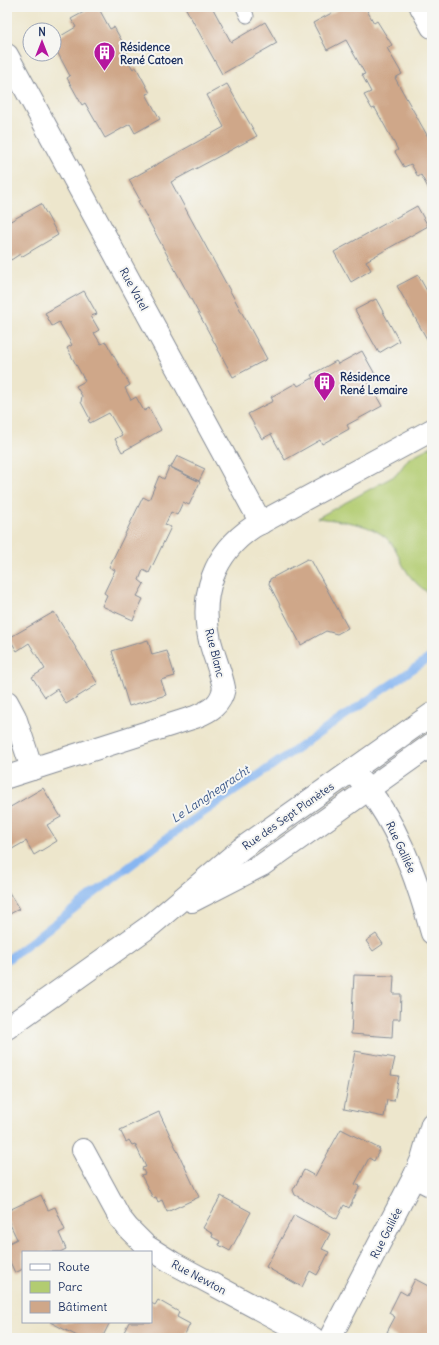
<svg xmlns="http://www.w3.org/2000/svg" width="439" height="1345" font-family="Delius,sans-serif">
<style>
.green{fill:#b2cc71;stroke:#667e68}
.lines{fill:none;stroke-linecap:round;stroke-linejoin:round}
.stream{stroke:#87b6f1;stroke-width:8}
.building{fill:#cfa789}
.service-casing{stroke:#848a95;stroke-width:15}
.minor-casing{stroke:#848a95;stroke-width:24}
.tertiary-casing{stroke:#848a95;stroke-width:24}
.service{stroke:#fff;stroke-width:13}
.minor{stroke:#fff;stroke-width:22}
.tertiary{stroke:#fff;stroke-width:22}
.labels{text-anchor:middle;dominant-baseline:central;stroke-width:4;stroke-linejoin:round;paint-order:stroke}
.poi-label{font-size:11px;font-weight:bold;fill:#1b2f5e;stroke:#f6f6f2;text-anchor:start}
.street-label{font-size:11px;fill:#1b2f5e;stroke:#f6f6f2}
.water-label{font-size:12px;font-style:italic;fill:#3b588a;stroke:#f6f6f2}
</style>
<rect width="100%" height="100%" fill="#f6f6f2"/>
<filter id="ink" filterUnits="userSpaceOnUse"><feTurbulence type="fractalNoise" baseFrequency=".025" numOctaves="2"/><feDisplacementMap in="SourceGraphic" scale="8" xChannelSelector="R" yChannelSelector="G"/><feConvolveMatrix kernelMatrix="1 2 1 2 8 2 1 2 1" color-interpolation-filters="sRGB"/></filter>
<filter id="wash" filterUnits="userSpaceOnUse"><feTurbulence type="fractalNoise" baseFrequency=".012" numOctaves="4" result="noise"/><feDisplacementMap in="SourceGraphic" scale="16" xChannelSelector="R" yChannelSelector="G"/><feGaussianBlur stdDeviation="0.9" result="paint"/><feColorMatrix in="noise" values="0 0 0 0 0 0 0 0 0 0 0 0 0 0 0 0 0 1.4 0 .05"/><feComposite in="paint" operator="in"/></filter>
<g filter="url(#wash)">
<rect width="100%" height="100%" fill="#ede6cc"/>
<path class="green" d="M432,446V596C423,589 412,581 406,570C400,562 398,551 391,543C375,523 341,521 317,518L396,475L409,458Z"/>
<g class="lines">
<polyline class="stream" points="7,960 168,837 432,656"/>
</g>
<g id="blocks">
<g class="building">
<polygon points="93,7 98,7 110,29 114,27 128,52 124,54 133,69 136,67 150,93 146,94 160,119 135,133 130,124 105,138 85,103 82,105 67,78 70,76 54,46 54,40 76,27 71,19"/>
<polygon points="185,7 212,7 231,42 265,22 277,43 222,74"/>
<polygon points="343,7 365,7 374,23 377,21 392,45 387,48 402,74 395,78 432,144 432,195 421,175 418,177 411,164 404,167 395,152 398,150 375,108 372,109 364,95 371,92 362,75 365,74 346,40 327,50 313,23"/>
<polygon points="227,84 257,136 171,182 267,359 233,377 138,201 140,200 129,180 224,127 207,95"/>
<polygon points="41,204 58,235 21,257 20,254 11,260 7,254 7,223"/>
<polygon points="417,206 428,226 366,261 371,270 351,282 334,252"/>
<polygon points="418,275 432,300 432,348 397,286"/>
<polygon points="84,291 97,314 91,316 99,330 94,333 101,344 106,342 130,385 125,388 131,400 136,397 144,411 149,408 161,430 122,452 115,439 122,435 109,413 90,423 88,420 90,419 81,402 82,396 76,386 85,381 67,348 72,345 59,322 52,326 45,313"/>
<polygon points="376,299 399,341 379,353 355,310"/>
<polygon points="362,351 376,376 368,381 382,406 347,425 349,429 322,444 320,440 285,460 271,434 262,439 248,414 273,401 271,397 296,383 298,386 313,378 311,375 336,361 338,364"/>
<polygon points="177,456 205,469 199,481 171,467"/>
<polygon points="169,467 200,482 189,505 183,502 177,515 171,512 165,525 171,527 149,573 143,570 139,580 144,584 137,596 143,599 133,620 102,606 107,595 104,593 115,570 109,567 143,497 149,500 159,476 164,479"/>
<polygon points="307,559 311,560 348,628 337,634 326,631 301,645 269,584 270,579"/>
<polygon points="54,612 98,684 66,704 57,689 45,697 32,677 45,669 29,643 17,651 9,638"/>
<polygon points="148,640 152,655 167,651 175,676 161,680 166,695 129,706 112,651"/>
<polygon points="43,788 61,817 47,825 57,841 34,855 26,841 7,852 7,809"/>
<polygon points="7,889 19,909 8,915 7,913"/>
<polygon points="376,934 383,944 373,951 366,941"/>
<polygon points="354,975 394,976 393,994 401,994 400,1019 393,1019 392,1037 351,1034"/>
<polygon points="355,1051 395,1058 391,1075 399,1076 394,1101 387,1100 384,1117 344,1109"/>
<polygon points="159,1112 199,1197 167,1212 162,1200 158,1202 156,1197 153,1198 141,1175 145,1174 142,1168 146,1167 135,1144 132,1145 129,1140 126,1142 120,1130"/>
<polygon points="341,1129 380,1149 374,1161 369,1158 355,1184 360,1186 349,1208 344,1205 337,1219 303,1200 303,1199 295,1195 293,1190 304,1170 315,1176"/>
<polygon points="41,1195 48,1210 55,1207 65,1230 59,1233 66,1249 60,1252 23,1252 23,1269 15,1273 7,1255 7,1244 17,1239 7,1218 7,1211"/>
<polygon points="221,1196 251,1212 230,1251 219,1245 220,1241 212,1237 213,1234 203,1228"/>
<polygon points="294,1215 330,1234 322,1249 329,1252 323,1264 317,1275 310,1271 302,1287 266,1267"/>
<polygon points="415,1279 432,1288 432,1334 430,1338 398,1338 387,1332 395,1317 389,1313 400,1291 407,1295"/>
<polygon points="158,1300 179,1312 177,1317 190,1324 183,1338 135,1338 124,1332 129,1322 151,1322 151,1303 155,1305"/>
<polygon points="50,1322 110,1322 102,1338 81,1338"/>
</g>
</g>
</g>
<g filter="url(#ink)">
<use href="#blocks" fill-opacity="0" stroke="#848a95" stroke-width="1"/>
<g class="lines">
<defs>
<polyline id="service" points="243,7 247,16"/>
<g id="minor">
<polyline points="421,7 432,27"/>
<polyline points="7,55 261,523"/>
<polyline points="7,702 15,717 32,769"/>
<path d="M352,771C360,781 370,791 377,801C404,841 419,887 432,933"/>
<path d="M7,777L195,717C210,711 221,705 224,688C221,672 214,657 210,641C199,595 214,553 253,527L432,430"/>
<polyline points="83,1150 120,1218 128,1228 146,1246 173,1263 313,1338"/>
<polyline points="414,1177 432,1186"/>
<polyline points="330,1338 414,1177 422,1159 432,1124"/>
</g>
<g id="tertiary">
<polyline points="192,901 262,865 432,744"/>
<polyline points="7,1028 150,926 241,849 432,714"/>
</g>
</defs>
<use href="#service" class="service-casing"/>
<use href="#minor" class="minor-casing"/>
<use href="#tertiary" class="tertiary-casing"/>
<use href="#service" class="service"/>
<use href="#minor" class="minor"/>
<use href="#tertiary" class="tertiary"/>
</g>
</g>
<defs>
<symbol id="building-pin" viewBox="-11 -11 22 30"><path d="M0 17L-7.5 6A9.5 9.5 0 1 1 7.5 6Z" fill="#b5179e" stroke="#f6f6f2"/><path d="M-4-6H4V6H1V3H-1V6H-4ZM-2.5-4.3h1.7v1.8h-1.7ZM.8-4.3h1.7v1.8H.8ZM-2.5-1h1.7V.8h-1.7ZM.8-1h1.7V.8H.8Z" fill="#fff"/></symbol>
</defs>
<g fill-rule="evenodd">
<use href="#building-pin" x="92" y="40" width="25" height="34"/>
<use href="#building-pin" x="312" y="370" width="25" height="34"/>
</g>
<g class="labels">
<g class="poi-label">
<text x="120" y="47">Résidence<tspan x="120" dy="13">René Catoen</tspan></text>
<text x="340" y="377">Résidence<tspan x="340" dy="13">René Lemaire</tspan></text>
</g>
<g class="street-label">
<text transform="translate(134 289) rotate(61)">Rue Vatel</text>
<text transform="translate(215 653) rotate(76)">Rue Blanc</text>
<text transform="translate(288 816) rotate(-35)">Rue des Sept Planètes</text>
<text transform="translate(401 847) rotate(65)">Rue Galilée</text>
<text transform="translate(386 1233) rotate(-63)">Rue Galilée</text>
<text transform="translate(199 1277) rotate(28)">Rue Newton</text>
</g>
<g class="water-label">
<text transform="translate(210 794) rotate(-34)">Le Langhegracht</text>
</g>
</g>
<rect width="439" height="1345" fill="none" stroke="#f6f6f2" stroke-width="24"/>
<rect x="22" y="1251" width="130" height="72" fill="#f6f6f2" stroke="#9ea6b7"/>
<rect x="30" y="1264" width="20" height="6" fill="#ffffff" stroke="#9ea6b7"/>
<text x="58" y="1271" font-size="12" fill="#1b2f5e">Route</text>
<rect x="30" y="1281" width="20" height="12" fill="#b2cc71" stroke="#9ea6b7"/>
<text x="58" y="1291" font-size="12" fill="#1b2f5e">Parc</text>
<rect x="30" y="1301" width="20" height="12" fill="#cfa789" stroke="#9ea6b7"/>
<text x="58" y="1311" font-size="12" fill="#1b2f5e">Bâtiment</text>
<g transform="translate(42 42)"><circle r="19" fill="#f6f6f2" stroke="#9ea6b7"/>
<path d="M0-3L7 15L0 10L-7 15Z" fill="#b5179e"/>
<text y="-6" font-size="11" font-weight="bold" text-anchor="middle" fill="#1b2f5e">N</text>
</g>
</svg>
